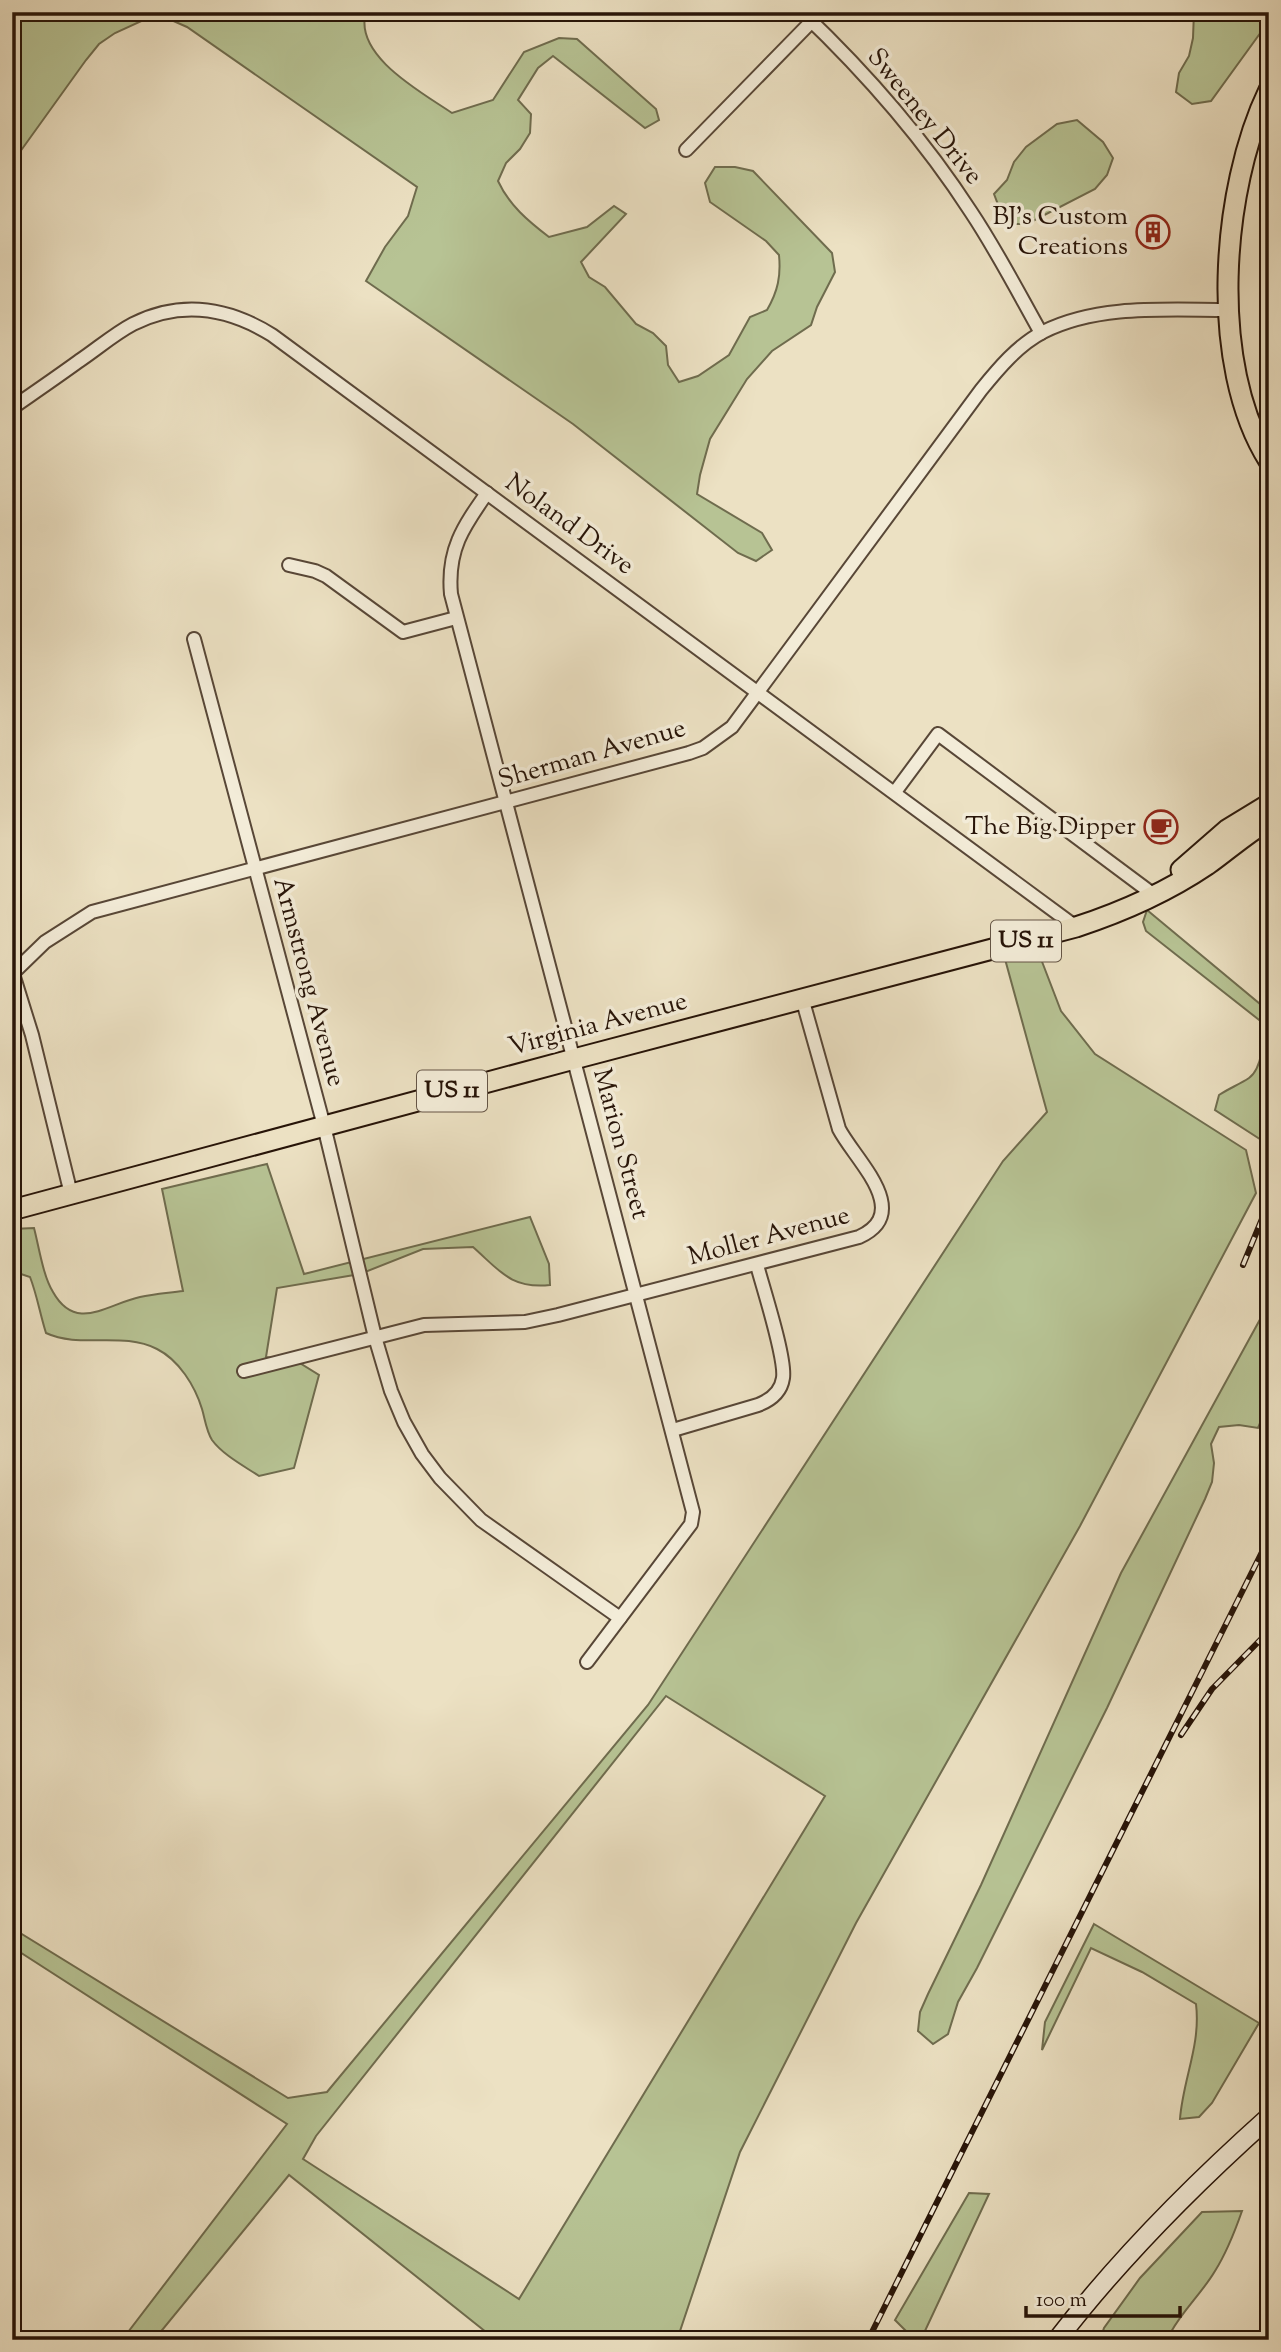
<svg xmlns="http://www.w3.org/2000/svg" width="1281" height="2352" font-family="'Sorts Mill Goudy',serif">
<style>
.green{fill:#b7c394;stroke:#6f6c4e;stroke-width:2;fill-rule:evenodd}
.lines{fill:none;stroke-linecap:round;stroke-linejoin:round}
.minor-casing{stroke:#584737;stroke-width:16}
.secondary-casing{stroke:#271408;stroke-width:21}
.primary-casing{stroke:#271408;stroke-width:23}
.minor{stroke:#f3ecd8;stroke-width:12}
.secondary{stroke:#f3ecd8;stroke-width:18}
.primary{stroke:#ece1c3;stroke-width:19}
.rail-casing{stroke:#271408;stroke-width:6}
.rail{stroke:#f3ecd8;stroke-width:3.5;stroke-dasharray:10;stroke-linecap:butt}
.labels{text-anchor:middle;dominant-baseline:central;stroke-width:7;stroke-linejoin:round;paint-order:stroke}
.shield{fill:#f3ecd8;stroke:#645546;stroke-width:2}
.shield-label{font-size:24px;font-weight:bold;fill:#271408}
.street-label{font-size:26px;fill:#271408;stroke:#f3ecd8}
.poi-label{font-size:26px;fill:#271408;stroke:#f3ecd8;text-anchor:end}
</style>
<rect width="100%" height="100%" fill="#ece1c3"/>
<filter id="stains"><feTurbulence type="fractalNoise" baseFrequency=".00286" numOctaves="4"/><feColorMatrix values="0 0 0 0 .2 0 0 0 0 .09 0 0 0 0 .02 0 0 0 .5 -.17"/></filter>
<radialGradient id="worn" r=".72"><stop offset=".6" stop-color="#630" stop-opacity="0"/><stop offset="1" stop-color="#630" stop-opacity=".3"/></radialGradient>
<g class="green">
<path d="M12,12H366C353,56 423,93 452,113L493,100L524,52L559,38L577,39L656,109L659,120L645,128L553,56L538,68L518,100L531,114L530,133L520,149L506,163L498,181C509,205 528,221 549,237L587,227L614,206L626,214L581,262L589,277L605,287L636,324L653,333L666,346L668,365L679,382L698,376L729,355L750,317L767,310C778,291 781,276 779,255L766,241L710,202L705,183L715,167H735L753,171L832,253L835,272L817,307L811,325L772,351L747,379L710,439L700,475L697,494L762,533L772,550L756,561L738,553L573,424L366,281L385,247L408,216L417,187L187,27L169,19L150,17L115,33L99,44L86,60L12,163Z"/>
<polygon points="1194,12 1269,12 1269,21 1211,101 1192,104 1176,92 1179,73 1189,56 1193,38"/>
<polygon points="1077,120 1103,142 1113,158 1107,175 1095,189 1027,224 1008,224 999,207 994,194 1007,180 1014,162 1026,147 1057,124"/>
<path d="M1147,910L1266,1009L1269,1014V1145L1215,1110L1219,1095C1228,1089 1240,1084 1249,1078C1262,1069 1265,1037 1263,1023L1146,931L1143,922Z"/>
<path d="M1036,946L1061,1011L1095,1054L1246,1150L1256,1193L1080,1526L856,1923L740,2152L677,2340H496L289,2175L154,2340H122L287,2124L12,1947V1928L288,2098L327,2092L648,1705L1003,1161L1047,1112L1005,959ZM666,1696L825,1796L519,2299L303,2159L316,2136Z"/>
<path d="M267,1164L304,1274L530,1217L549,1264L550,1285C511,1289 500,1271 473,1247L423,1249L360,1274L277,1288L266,1357L298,1362L319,1375L294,1468L259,1476C244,1466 223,1455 212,1440C206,1430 205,1419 202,1409C195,1386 179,1360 157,1349C122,1331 80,1349 46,1333C40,1314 37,1295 30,1277L12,1271V1229L34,1228C39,1247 43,1276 53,1292C76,1333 107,1304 140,1297C154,1294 169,1293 183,1291L162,1189Z"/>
<polygon points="1269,1303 1269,1402 1258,1428 1239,1425 1219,1427 1211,1444 1214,1463 1212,1482 1205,1499 1107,1708 977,1968 958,2002 948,2034 933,2044 918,2031 920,2012 928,1994 981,1885 1121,1573"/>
<path d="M1094,1924L1259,2023L1212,2103L1199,2117L1180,2119C1183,2079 1201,2045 1196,2004L1142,1972L1091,1948L1042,2050L1045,2022Z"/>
<polygon points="969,2193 989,2194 924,2333 932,2340 915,2340 895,2320"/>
<path d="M1242,2211C1235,2231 1227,2252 1215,2271C1202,2293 1183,2310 1171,2332L1175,2340H1100L1104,2328L1140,2278L1202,2212Z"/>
</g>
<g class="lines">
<defs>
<g id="minor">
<path d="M802,12C864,71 925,141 971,212C997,251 1018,292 1041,333"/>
<polyline points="686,150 812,21"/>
<path d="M12,408C35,392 57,377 79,361C97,349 114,334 133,324C181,300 227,307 272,335L1076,927"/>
<path d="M487,493C463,527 447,550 451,594L693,1512L691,1524L587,1662"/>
<polyline points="289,565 315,571 326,576 403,632 456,618"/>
<polyline points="194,639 324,1126 375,1337 391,1391 404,1422 422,1454 440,1478 481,1520 620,1618"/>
<polyline points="895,792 938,734 1154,895"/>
<path d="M12,974L45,942L92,912L689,753L703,748L732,727L981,390C998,369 1018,345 1043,332C1098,304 1168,310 1228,310"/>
<polyline points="13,974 32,1035 71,1194"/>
<path d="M244,1371L424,1325L525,1322L558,1315L859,1237C914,1212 855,1160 839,1129L802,998"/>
<path d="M673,1430L758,1405C771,1400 781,1392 783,1378C786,1358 763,1288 757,1265"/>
</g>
<path id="secondary" d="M1057,2340C1119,2259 1193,2185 1269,2117"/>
<g id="primary">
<path d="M1269,90C1221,189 1208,365 1269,461"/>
<polyline points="1181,870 1228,829 1269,804"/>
<path d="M12,1210L574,1059L1076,927C1122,912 1167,892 1207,865C1228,850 1247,833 1269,820"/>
</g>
</defs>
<use href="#minor" class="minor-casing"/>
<use href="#secondary" class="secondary-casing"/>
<use href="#primary" class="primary-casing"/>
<use href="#minor" class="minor"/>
<use href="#secondary" class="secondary"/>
<use href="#primary" class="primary"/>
<defs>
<g id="rail">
<polyline points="1243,1265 1262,1219 1269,1192"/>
<polyline points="1181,1735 1212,1689 1269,1631"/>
<polyline points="868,2340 1269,1538"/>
</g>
</defs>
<use href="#rail" class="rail-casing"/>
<use href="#rail" class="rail"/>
</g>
<defs>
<symbol id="building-ring" viewBox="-11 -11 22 22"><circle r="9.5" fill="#f3ecd8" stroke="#8f2418" stroke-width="1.5"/><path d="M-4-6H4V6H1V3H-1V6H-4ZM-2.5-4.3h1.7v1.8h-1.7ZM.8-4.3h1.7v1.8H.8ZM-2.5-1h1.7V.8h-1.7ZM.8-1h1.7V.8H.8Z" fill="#8f2418"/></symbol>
<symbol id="cafe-ring" viewBox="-11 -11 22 22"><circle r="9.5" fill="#f3ecd8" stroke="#8f2418" stroke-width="1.5"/><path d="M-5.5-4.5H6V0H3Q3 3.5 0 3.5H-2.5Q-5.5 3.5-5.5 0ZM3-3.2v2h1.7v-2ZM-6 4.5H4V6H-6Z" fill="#8f2418"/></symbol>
</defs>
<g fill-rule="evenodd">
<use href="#building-ring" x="1134" y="213" width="38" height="38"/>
<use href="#cafe-ring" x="1142" y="808" width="38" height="38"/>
</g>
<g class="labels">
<g class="shield">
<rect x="991" y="920.5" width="70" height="41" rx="5"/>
<rect x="417" y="1070.5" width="70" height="41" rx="5"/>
</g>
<g class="shield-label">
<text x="1026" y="941">US 11</text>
<text x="452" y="1091">US 11</text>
</g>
<g class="street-label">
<text transform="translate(924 117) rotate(51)">Sweeney Drive</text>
<text transform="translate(569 525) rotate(36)">Noland Drive</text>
<text transform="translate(592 755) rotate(-16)">Sherman Avenue</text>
<text transform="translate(308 982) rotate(75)">Armstrong Avenue</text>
<text transform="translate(598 1025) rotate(-15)">Virginia Avenue</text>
<text transform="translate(620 1144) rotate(75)">Marion Street</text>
<text transform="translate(769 1237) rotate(-15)">Moller Avenue</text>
</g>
<g class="poi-label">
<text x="1128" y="217">BJ's Custom<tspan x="1128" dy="30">Creations</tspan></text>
<text x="1136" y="827">The Big Dipper</text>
</g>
</g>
<rect width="1281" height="2352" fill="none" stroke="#ece1c3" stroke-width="42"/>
<rect x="14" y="14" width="1253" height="2324" fill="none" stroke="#271408" stroke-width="3.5"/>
<rect x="21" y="21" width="1239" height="2310" fill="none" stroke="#271408" stroke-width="2"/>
<path d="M1026 2306v10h154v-10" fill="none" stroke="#271408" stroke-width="3.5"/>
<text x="1036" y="2306" font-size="21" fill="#271408" stroke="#f3ecd8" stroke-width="5" paint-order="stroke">100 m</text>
<rect width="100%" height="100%" filter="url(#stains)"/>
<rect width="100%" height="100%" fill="url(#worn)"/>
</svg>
